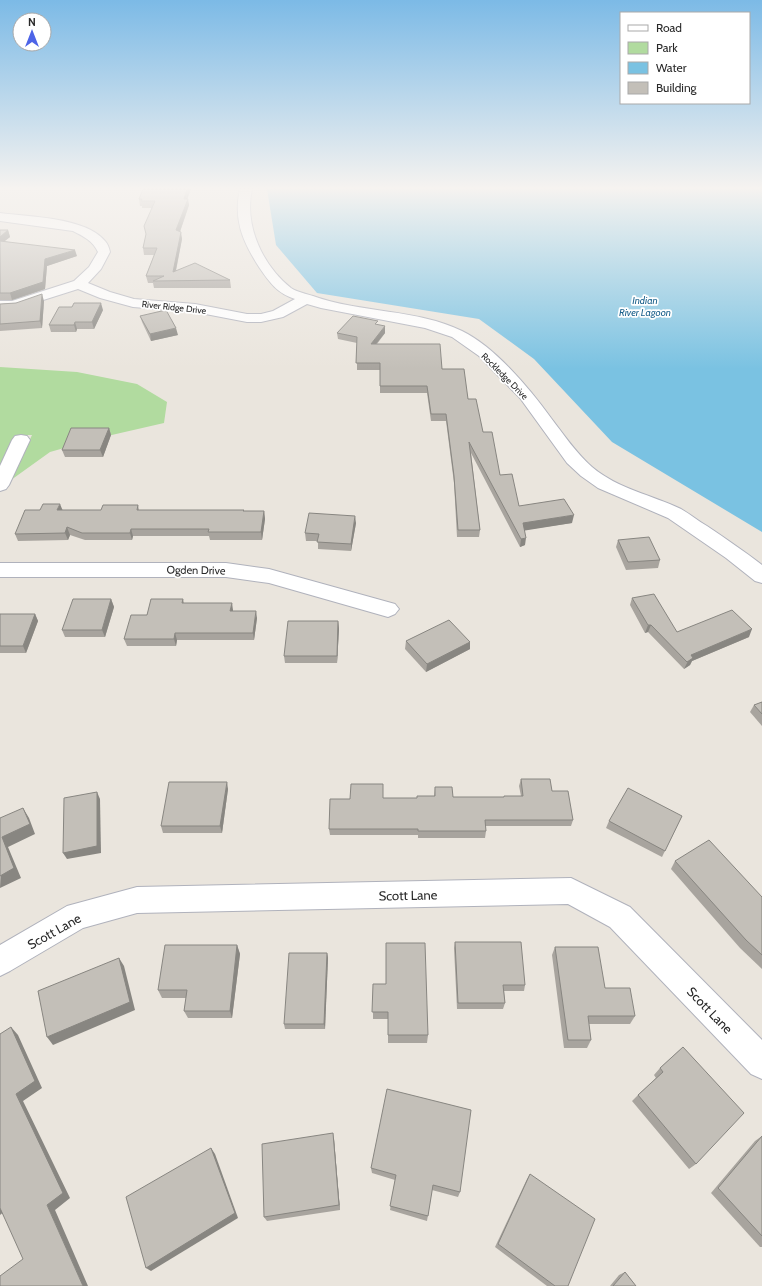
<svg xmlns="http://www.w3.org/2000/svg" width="762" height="1286" font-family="Cabin,sans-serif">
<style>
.green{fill:#b1db9f}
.water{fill:#7ac2e2}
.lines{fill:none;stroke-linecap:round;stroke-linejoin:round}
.minor-casing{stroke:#b0b2bc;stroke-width:2}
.minor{fill:#fff;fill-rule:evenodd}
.wall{fill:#a8a49e}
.shaded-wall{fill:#888681}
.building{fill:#c3bfb8;stroke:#888681}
.labels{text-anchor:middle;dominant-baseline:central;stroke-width:3.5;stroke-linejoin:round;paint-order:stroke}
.far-street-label{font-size:9px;fill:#292929;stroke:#fff}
.far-water-label{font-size:10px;font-style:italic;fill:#1b618c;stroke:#fff}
.street-label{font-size:11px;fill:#292929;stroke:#fff}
.near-street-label{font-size:13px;fill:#292929;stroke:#fff}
</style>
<rect width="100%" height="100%" fill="#eae5dd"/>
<polygon class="green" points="0,367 77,372 137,384 167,402 164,423 103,437 50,452 11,480 32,435 15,435 0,466"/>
<polygon class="water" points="267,189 762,189 762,532 612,442 534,359 479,319 317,293 276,245"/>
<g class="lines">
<defs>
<g id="minor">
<path d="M240,189H252C244,225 262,265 291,288C297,292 307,294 313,296C360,313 418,309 462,331C495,347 530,389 551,418C564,435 576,453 592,467C618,489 652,495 681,509C690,514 698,521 707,526C726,539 744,551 762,565V583L755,581L726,558L668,518L598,488L581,476L567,463L520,398L479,356L452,337L425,328L321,308L307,304L283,317L261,322H247L195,312L133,307L100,298L78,289L18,308L0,309V301H12L74,281L89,267L98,252C93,241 83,236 73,231L0,221V213C29,217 85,217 105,241C108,244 109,248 110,252L101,269L88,283L110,292L134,299L195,304L247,314H261L273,311L295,299C277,293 270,283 259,267C243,242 233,220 240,189Z"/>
<polygon points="21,435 27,436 30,440 9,485 6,489 0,491 0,466 12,440 15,436"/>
<polygon points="0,563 226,563 269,569 395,604 399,609 395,614 388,617 269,583 226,577 0,577"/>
<polygon points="571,878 630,907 762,1040 762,1079 751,1074 610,927 568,904 137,913 83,928 10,971 0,976 0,945 67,906 137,887"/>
</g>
</defs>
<use href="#minor" class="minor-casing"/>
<use href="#minor" class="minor"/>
</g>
<g class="wall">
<polygon points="191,189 187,199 189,205 180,232 182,239 176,271 230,280 231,288 154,288 153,283 148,283 146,276 154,255 144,255 143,248 152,208 142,208 142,206 140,206 139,199"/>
<polygon points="0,230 8,230 10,237 4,241 77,256 47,266 45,289 12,300 0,300"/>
<polygon points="44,301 42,328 0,331 0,304"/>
<polygon points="72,307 103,310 94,329 77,329 76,332 51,332 49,325"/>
<polygon points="140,316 178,335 151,341 142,322"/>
<polygon points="378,325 385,333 377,344 442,369 468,399 483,432 500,475 519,506 572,523 524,530 525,545 520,547 471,453 480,530 479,537 457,537 454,483 446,421 431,421 427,393 380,393 380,370 357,370 357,343 338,339 337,333"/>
<polygon points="109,428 111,435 103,457 65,457 62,450"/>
<polygon points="138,505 139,510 264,511 265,519 262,540 210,540 209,536 133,536 132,540 85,540 70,535 68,540 18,541 15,534 40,510 101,510"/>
<polygon points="356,523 351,551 318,549 318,541 306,541 305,533"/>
<polygon points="618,540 660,560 658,568 626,570 616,547"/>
<polygon points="632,598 677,632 749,637 692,661 690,665 684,669 648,632 645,633 630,605"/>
<polygon points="111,599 114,607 105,637 65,637 62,630"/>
<polygon points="183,599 184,603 233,610 233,611 257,618 254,640 177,640 176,646 127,646 124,639 147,615"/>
<polygon points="0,614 35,614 38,621 26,653 0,653"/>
<polygon points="338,621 339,629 337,663 285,663 284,656"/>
<polygon points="406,641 470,642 470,649 426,672 405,649"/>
<polygon points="762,702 762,726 750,712 754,705"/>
<polygon points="521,779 552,791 573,820 571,826 485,826 486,831 485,838 418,838 418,835 330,835 329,829 350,799 383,798 417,798 434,796 435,787 453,797 504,797 504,796 521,796 519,786"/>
<polygon points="228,789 222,833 163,833 161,826"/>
<polygon points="682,816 662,857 606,828 609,821"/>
<polygon points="675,861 762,897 762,969 740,948 671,869"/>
<polygon points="455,942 525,985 524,991 504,991 505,1003 503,1009 457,1009 454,948"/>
<polygon points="237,945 240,954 232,1018 188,1018 184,1011 186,998 162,998 158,990"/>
<polygon points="555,947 605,988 635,1016 630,1024 589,1024 591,1040 587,1048 564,1048 552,955"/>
<polygon points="327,953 328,958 325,1029 285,1029 284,1024"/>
<polygon points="373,984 428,1035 427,1043 388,1043 388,1019 373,1019"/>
<polygon points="683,1047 696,1164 689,1169 632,1101 638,1095 656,1078 654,1075 660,1068"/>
<polygon points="762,1136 762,1247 760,1247 711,1193 755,1141"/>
<polygon points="334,1139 340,1210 267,1221 264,1217"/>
<polygon points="371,1168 460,1192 458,1197 432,1190 427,1221 390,1210 395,1180 372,1173"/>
<polygon points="530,1174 568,1286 547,1286 495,1247 527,1179"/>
<polygon points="625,1272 636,1286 610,1286 619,1275"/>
</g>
<g class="shaded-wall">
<polygon points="187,189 191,189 185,205 184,199"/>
<polygon points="188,199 189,205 178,237 176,230"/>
<polygon points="8,230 10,237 0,245 0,237"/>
<polygon points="181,232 182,239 174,279 173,272"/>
<polygon points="75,250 77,256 47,266 45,289 12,300 10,293 45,259"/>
<polygon points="42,294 44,301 42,328 40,321"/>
<polygon points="101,303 103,310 94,329 92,322"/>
<polygon points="75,322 77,329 76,332 74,325"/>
<polygon points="385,326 385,333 371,350 371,344"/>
<polygon points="176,328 178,335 151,341 150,334"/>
<polygon points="109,428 111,435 103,457 100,450"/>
<polygon points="60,504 63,511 57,510"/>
<polygon points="264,511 265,519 262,540 261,532"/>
<polygon points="574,515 572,523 522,531 523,523"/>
<polygon points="355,516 356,523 351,551 351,544"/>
<polygon points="67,527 70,535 68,540 65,533"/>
<polygon points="131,529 133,536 132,540 130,533"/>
<polygon points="526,538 525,545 520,547 521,539"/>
<polygon points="111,599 114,607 105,637 102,630"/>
<polygon points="232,603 233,610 232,618 230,611"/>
<polygon points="256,611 257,618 254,640 253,633"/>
<polygon points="35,614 38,621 26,653 23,646"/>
<polygon points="338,621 339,629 337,663 337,656"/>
<polygon points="648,625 651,625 648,632 645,633"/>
<polygon points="752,629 749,637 692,661 690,665 684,669 691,655"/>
<polygon points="175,633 177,640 176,646 174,639"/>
<polygon points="470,642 470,649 426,672 427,664"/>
<polygon points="227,782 228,789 222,833 220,826"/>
<polygon points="97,792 100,799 101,853 67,859 63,853"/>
<polygon points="23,808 29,818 35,834 8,847 21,878 0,888 2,837"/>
<polygon points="237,945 240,954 232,1018 230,1011"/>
<polygon points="327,953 328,958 325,1029 324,1024"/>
<polygon points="119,958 124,966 135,1010 53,1045 47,1037"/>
<polygon points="11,1027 18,1035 42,1088 23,1101 70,1198 55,1210 88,1286 83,1286 47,1205 16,1094"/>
<polygon points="333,1133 334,1139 340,1210 339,1205"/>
<polygon points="211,1148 215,1154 238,1218 151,1271 146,1268"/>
<polygon points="0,1205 7,1209 0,1215"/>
</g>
<g class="building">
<polygon points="143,189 187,189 184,199 188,199 176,230 181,232 173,272 195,263 230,280 153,281 164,276 146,276 157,248 143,248 146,234 144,226 155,201 141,201 142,199 139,199"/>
<polygon points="0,230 8,230 0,237"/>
<polygon points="0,241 75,250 45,259 43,282 10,293 0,293"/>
<polygon points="42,294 40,321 0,324 0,304 16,303"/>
<polygon points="74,303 101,303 92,322 75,322 74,325 49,325 59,307 72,307"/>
<polygon points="166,310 176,328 150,334 140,316"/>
<polygon points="353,316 378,321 375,324 385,326 371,344 440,344 442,369 464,369 468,399 476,399 483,432 492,432 500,475 512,474 519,506 564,499 574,515 523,523 526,538 521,539 469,442 480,530 458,530 454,476 446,414 431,414 427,386 380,386 380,363 356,363 357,337 337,333"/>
<polygon points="71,428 109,428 100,450 62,450"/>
<polygon points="43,504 60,504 57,510 101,510 103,505 138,505 137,510 244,510 243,511 264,511 261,532 208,532 209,529 131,529 130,533 82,533 67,527 65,533 15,534 25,510 40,510"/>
<polygon points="309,513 355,516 351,544 317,542 319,534 305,533"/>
<polygon points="649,537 660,560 628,562 618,540"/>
<polygon points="654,594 677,632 732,610 752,629 691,655 693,658 687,662 651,625 648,625 632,598"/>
<polygon points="73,599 111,599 102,630 62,630"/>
<polygon points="151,599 183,599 182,603 232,603 230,611 256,611 253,633 175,633 174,639 124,639 131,615 147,615"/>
<polygon points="0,614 35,614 23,646 0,646"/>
<polygon points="449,620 470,642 427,664 406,641"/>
<polygon points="288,621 338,621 337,656 284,656"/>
<polygon points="762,702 762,714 754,705"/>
<polygon points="521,779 550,779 552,791 568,791 573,820 485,820 486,831 418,831 418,829 329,829 330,799 350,799 351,784 383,784 383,798 417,798 417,796 435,796 435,787 452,787 453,797 504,797 504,796 523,796"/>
<polygon points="169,782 227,782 220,826 161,826"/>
<polygon points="628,788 682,816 665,851 609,821"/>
<polygon points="97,792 97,846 63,853 64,798"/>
<polygon points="23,808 30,824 2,837 14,868 0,876 0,818"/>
<polygon points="709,840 762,897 762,955 746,940 675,861"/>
<polygon points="455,942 521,942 525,985 503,985 505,1003 458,1003"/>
<polygon points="386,943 425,943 428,1035 388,1035 388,1012 372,1012 373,984 386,984"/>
<polygon points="165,945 237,945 230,1011 184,1011 187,990 158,990"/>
<polygon points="555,947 598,947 605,988 630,988 635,1016 588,1016 591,1040 568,1040"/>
<polygon points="289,953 327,953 324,1024 284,1024"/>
<polygon points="119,958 130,1002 47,1037 38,991"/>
<polygon points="11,1027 35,1081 16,1094 63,1193 47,1205 83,1286 0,1286 0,1276 23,1259 0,1208 0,1034"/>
<polygon points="683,1047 744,1113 696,1164 638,1095 663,1072 660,1068"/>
<polygon points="387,1089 471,1110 460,1192 433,1185 428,1216 390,1206 396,1175 371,1168"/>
<polygon points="333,1133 339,1205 264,1217 262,1144"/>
<polygon points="762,1136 762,1236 718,1188"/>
<polygon points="211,1148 235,1213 146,1268 126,1197"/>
<polygon points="530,1174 595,1219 568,1286 555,1286 498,1244"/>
<polygon points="625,1272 636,1286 613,1286"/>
</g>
<linearGradient id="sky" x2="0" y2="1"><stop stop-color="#7cbae6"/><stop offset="0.51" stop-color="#f6f3f0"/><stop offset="1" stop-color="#f6f3f0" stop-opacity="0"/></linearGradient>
<rect width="762" height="369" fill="url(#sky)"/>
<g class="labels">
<g class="far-street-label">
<text transform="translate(174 307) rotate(6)">River Ridge Drive</text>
<text transform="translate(505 376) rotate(45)">Rockledge Drive</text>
</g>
<g class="far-water-label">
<text x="645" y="300">Indian<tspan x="645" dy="12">River Lagoon</tspan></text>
</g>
<g class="street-label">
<text transform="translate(196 570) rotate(1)">Ogden Drive</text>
</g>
<g class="near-street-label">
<text transform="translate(408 895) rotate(-1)">Scott Lane</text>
<text transform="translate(54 931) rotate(-29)">Scott Lane</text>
<text transform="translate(710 1010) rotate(46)">Scott Lane</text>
</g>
</g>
<rect x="620" y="12" width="130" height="92" fill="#ffffff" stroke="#a9a9a9"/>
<rect x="628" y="25" width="20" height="6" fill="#ffffff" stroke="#a9a9a9"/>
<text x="656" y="32" font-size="12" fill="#292929">Road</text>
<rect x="628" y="42" width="20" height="12" fill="#b1db9f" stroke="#a9a9a9"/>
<text x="656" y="52" font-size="12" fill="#292929">Park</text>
<rect x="628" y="62" width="20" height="12" fill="#7ac2e2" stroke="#a9a9a9"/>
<text x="656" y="72" font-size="12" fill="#292929">Water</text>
<rect x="628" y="82" width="20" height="12" fill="#c3bfb8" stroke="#a9a9a9"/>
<text x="656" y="92" font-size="12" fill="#292929">Building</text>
<g transform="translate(32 32)"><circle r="19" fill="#ffffff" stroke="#a9a9a9"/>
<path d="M0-3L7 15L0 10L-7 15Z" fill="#4d64e7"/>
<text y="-6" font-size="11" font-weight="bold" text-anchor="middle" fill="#292929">N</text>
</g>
</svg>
